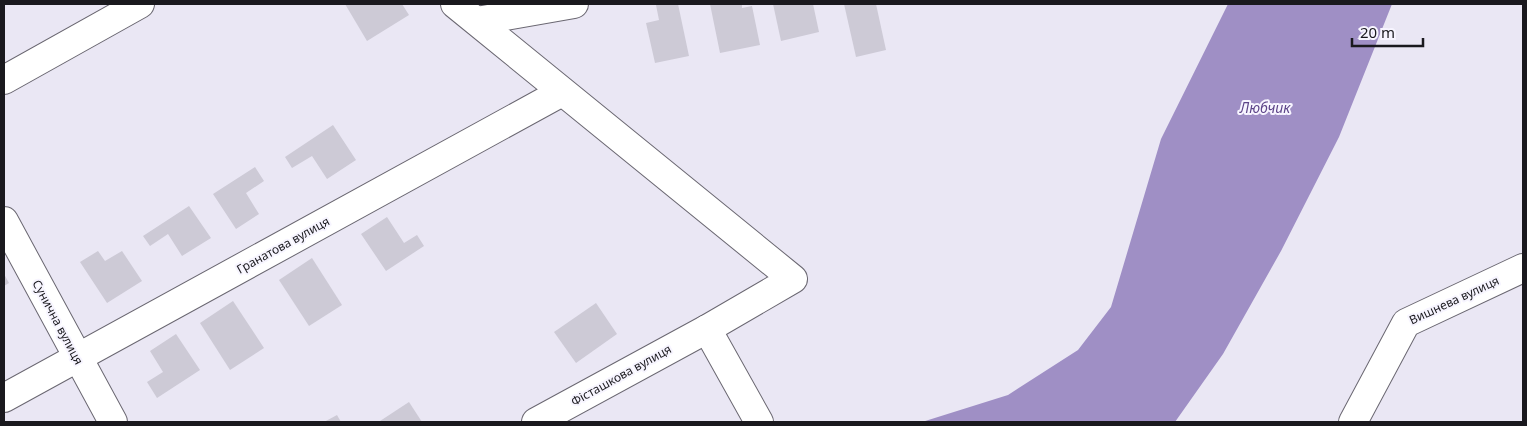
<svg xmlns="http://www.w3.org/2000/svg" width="1527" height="426" font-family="'Noto Sans',sans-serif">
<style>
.water{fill:#9f8fc5}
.building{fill:#cdcad6}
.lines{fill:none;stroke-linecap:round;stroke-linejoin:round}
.street-casing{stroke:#6a6771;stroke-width:30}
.street{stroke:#fff;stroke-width:28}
.labels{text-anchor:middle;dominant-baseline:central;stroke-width:4;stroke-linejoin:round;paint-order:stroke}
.street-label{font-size:12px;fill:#1a191e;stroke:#f7f5ff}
.water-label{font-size:14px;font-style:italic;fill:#5d4589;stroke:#f7f5ff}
</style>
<rect width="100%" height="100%" fill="#eae7f4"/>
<polygon class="water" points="1228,4 1392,4 1339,137 1281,251 1223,354 1175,422 922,422 1008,395 1078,350 1111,307 1161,139"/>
<g class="building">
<polygon points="345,4 402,4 409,15 367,41"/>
<polygon points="663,4 678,4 689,56 655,63 646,23 659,20 656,5"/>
<polygon points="710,4 742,4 742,8 752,6 760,45 720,53"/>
<polygon points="773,4 813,4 819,32 781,41"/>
<polygon points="844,4 876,4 886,50 856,57"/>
<polygon points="333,125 356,160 327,179 312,156 292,168 285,157"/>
<polygon points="255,167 264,181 246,193 259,214 236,229 213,194"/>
<polygon points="189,206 211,238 182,256 168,234 150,246 143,236"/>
<polygon points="387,217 404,243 417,235 424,246 386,271 361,234"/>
<polygon points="98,251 105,261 122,251 142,281 107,303 80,262"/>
<polygon points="312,258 342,305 309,326 279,280"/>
<polygon points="4,274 9,283 4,286"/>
<polygon points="233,301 264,348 230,370 200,323"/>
<polygon points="596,303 617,334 576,363 554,332"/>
<polygon points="176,334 200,370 157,398 147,382 163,372 150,351"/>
<polygon points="409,402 422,422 381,422 380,421"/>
<polygon points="337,415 341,422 324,422"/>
</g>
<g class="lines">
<defs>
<g id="street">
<polyline points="455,4 793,279 707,329 536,422"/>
<polyline points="477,21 574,4"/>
<polyline points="4,80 140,4"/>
<polyline points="4,221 113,422"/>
<polyline points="707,329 759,422"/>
<polyline points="4,398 562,92"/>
<polyline points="1353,422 1406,323 1523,268"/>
</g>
</defs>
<use href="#street" class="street-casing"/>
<use href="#street" class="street"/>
</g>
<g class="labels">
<g class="street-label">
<text transform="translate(283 245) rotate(-29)">Гранатова вулиця</text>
<text transform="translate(1454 300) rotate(-25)">Вишнева вулиця</text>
<text transform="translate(58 322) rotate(62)">Сунична вулиця</text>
<text transform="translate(621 375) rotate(-29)">Фісташкова вулиця</text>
</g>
<g class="water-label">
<text x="1265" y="107">Любчик</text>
</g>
</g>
<rect width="1527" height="426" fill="none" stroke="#1a191e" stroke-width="10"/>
<path d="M1352 38v8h71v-8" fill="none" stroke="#1a191e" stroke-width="2.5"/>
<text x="1360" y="38" font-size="15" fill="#1a191e" stroke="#f7f5ff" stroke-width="4" paint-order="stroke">20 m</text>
</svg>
